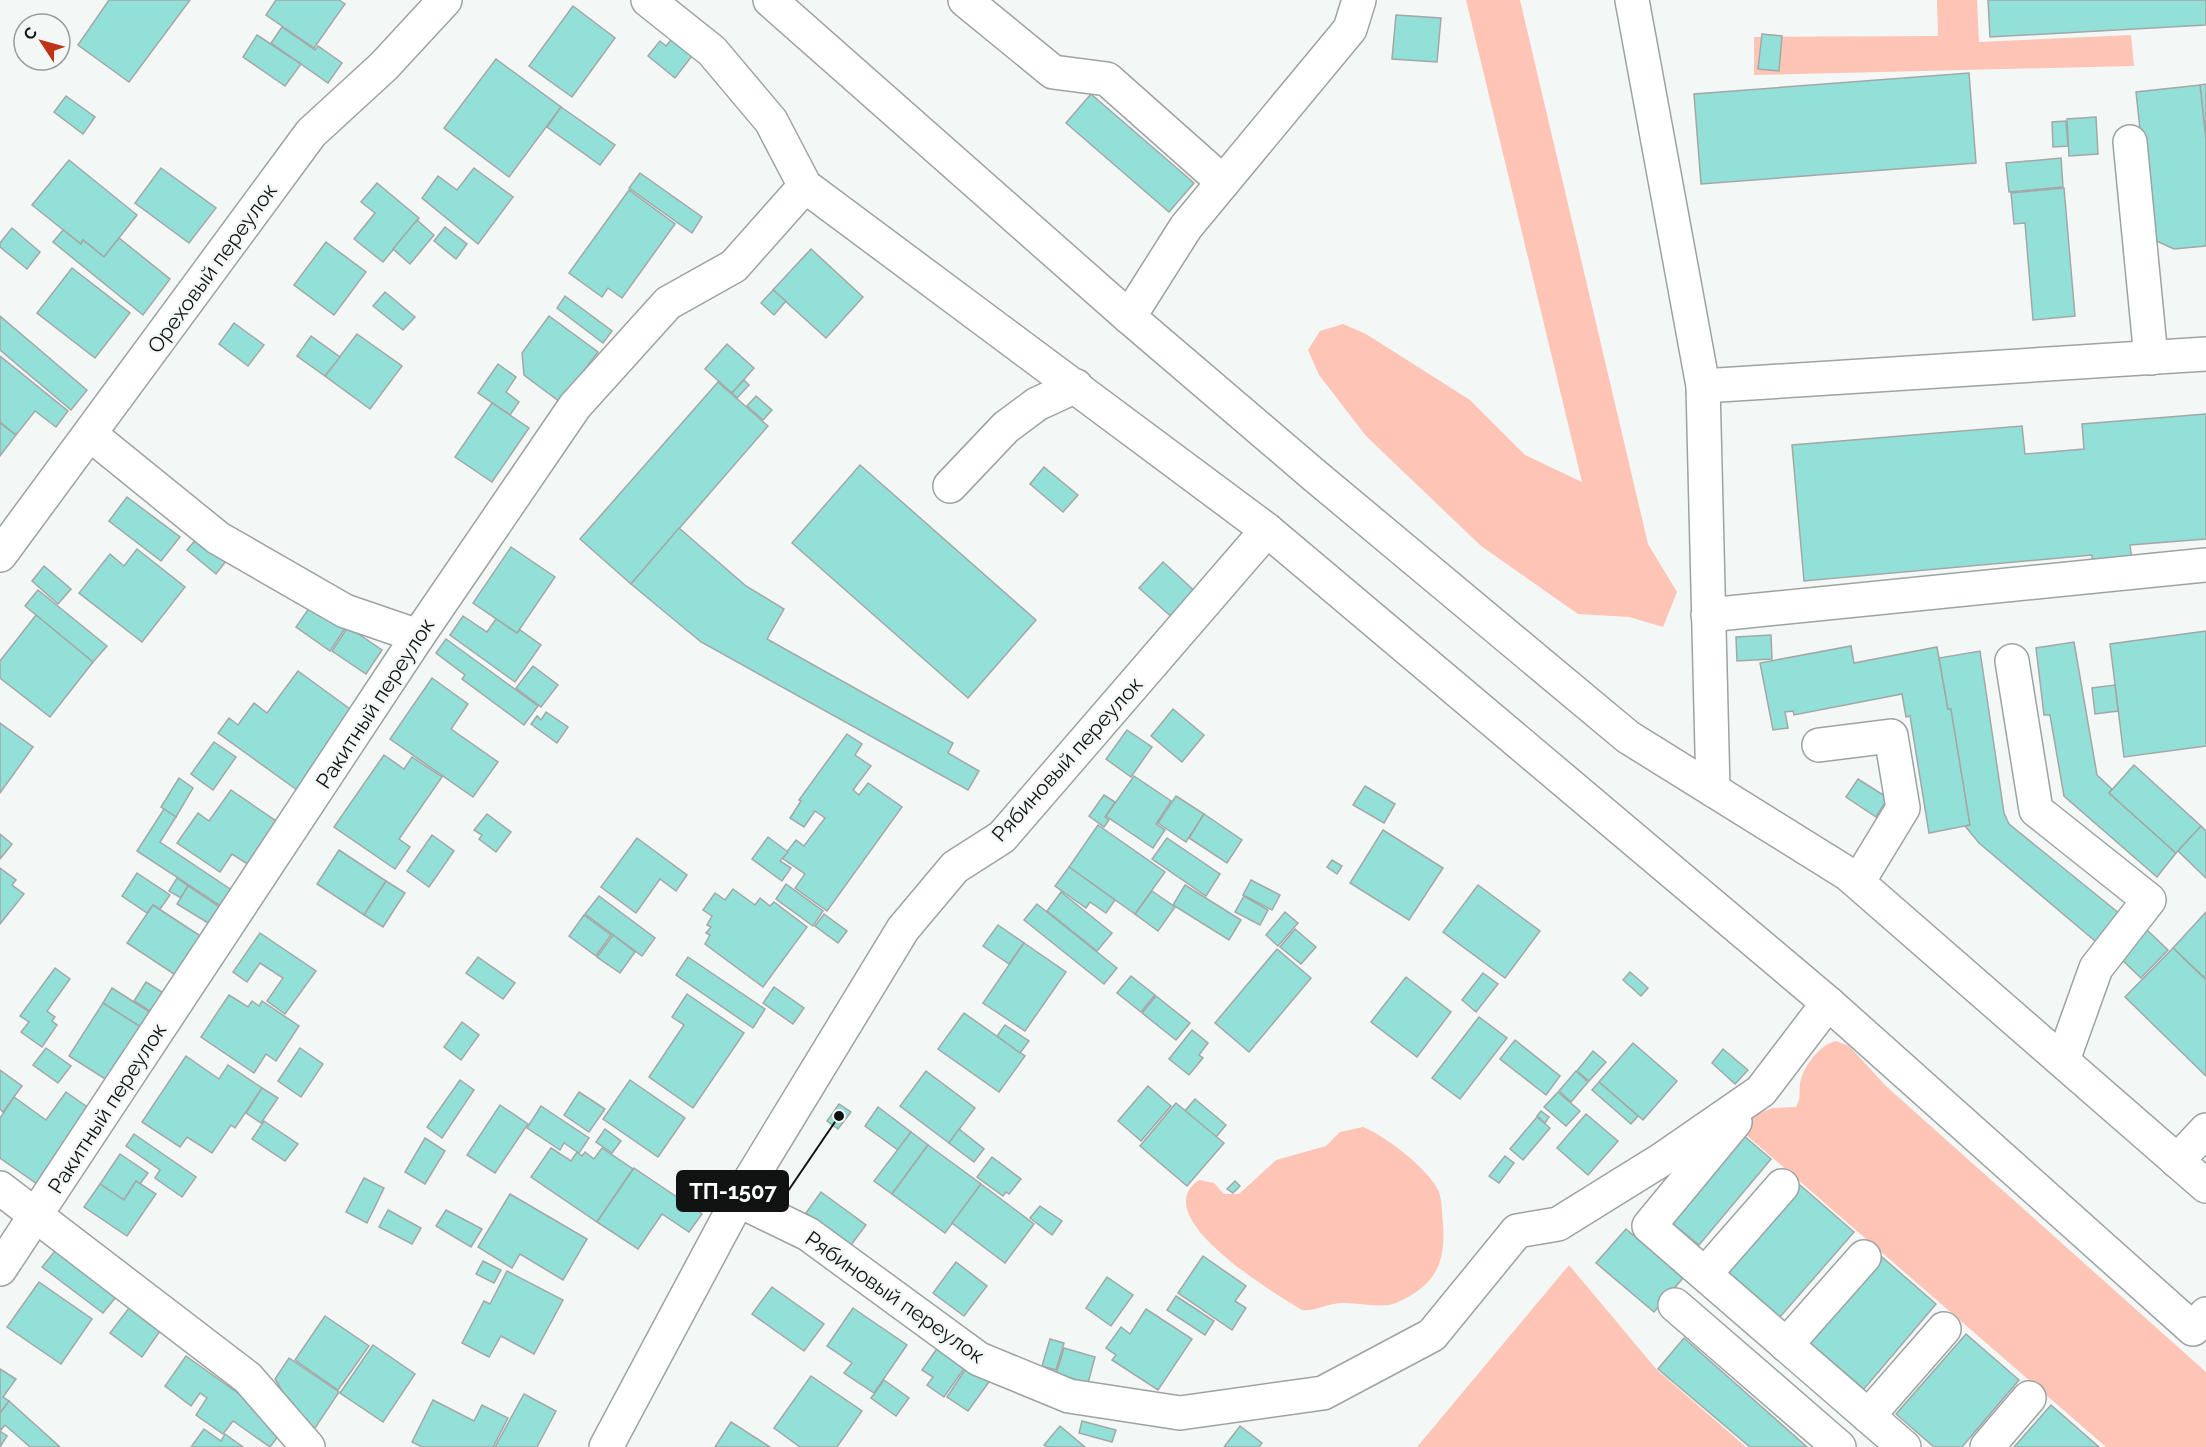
<svg xmlns="http://www.w3.org/2000/svg" width="2206" height="1447" font-family="Raleway,sans-serif">
<style>
.green{fill:#fec4b6}
.building{fill:#92e0d8;stroke:#a3a8a7;stroke-width:1.5}
.lines{fill:none;stroke-linecap:round;stroke-linejoin:round}
.minor-casing{stroke:#9da3a2;stroke-width:36}
.minor{stroke:#fff;stroke-width:33}
.labels{text-anchor:middle;dominant-baseline:central;stroke-width:5;stroke-linejoin:round;paint-order:stroke}
.street-label{font-size:21px;fill:#111313;stroke:#f3f8f7}
.leader{fill:none;stroke:#111313;stroke-width:2}
.callout-dot{fill:#111313;stroke:#f3f8f7;stroke-width:2}
.callout{fill:#111313;stroke:#111313;stroke-width:2}
.callout-label{font-size:22px;text-anchor:middle;font-weight:bold;fill:#fff}
</style>
<rect width="100%" height="100%" fill="#f3f8f7"/>
<g class="green">
<polygon points="1466,0 1520,0 1648,544 1677,592 1663,627 1629,617 1578,614 1481,546 1366,436 1319,375 1308,350 1320,331 1343,324 1366,334 1470,400 1525,455 1582,482"/>
<polygon points="1937,0 1977,0 1979,42 2131,35 2134,66 1754,75 1754,37 1938,36"/>
<path d="M1836,1041L1849,1046L1887,1087L2206,1372V1447H2106L1744,1133L1748,1118L1772,1108L1796,1107C1801,1099 1799,1093 1800,1084C1802,1068 1820,1044 1836,1041Z"/>
<path d="M1363,1127C1383,1134 1431,1171 1439,1192C1442,1201 1442,1213 1443,1223C1446,1264 1435,1286 1396,1303C1380,1309 1359,1302 1342,1303C1328,1303 1313,1312 1302,1310C1274,1293 1145,1216 1199,1180L1214,1183L1224,1194H1239L1276,1160L1326,1146L1340,1132Z"/>
<polygon points="1569,1265 1657,1370 1746,1447 1417,1447"/>
</g>
<g class="building">
<polygon points="109,0 190,0 129,82 78,45"/>
<polygon points="276,0 339,0 345,4 314,48 266,15"/>
<polygon points="1988,0 2206,0 2206,25 1990,37"/>
<polygon points="573,6 615,38 572,97 529,66"/>
<polygon points="1396,15 1441,18 1437,62 1392,59"/>
<polygon points="282,27 315,50 318,46 342,63 328,83 271,43"/>
<polygon points="1762,34 1782,36 1779,71 1758,69"/>
<polygon points="257,35 301,64 285,86 243,57"/>
<polygon points="671,40 692,56 675,78 648,56 660,41 666,46"/>
<polygon points="496,59 561,107 509,177 444,128"/>
<polygon points="1969,73 1976,163 1701,184 1694,94"/>
<polygon points="2206,84 2206,140 2200,85"/>
<polygon points="2200,85 2206,140 2206,246 2174,249 2152,239 2136,92"/>
<polygon points="1091,94 1194,183 1169,212 1066,123"/>
<polygon points="66,96 95,117 83,134 54,112"/>
<polygon points="561,107 615,145 600,165 547,127"/>
<polygon points="2096,117 2098,154 2069,156 2067,119"/>
<polygon points="2066,121 2068,146 2053,147 2052,122"/>
<polygon points="2061,158 2063,187 2009,192 2006,163"/>
<polygon points="69,160 137,215 104,257 83,240 81,244 32,205"/>
<polygon points="161,168 216,208 189,243 135,203"/>
<polygon points="474,168 513,197 478,244 422,198 438,176 457,190"/>
<polygon points="640,173 702,217 692,233 629,188"/>
<polygon points="377,183 419,218 383,262 354,239 375,213 361,202"/>
<polygon points="2064,188 2075,316 2033,320 2025,223 2014,224 2011,193"/>
<polygon points="629,190 675,224 622,298 608,288 602,297 569,273"/>
<polygon points="417,220 434,235 410,264 393,249"/>
<polygon points="445,227 467,244 456,259 434,241"/>
<polygon points="12,228 40,252 27,269 0,247 0,243"/>
<polygon points="63,230 81,244 83,240 104,257 119,238 170,279 143,315 53,242"/>
<polygon points="326,242 366,272 334,315 294,285"/>
<polygon points="811,249 863,297 826,338 773,290"/>
<polygon points="72,268 130,313 95,358 37,313"/>
<polygon points="773,290 786,301 774,315 761,303"/>
<polygon points="385,292 415,317 403,330 373,306"/>
<polygon points="565,296 612,331 603,343 557,308"/>
<polygon points="0,316 87,390 71,410 0,350"/>
<polygon points="549,316 598,352 560,402 524,375 522,353"/>
<polygon points="234,323 264,345 248,366 219,344"/>
<polygon points="357,334 402,366 370,409 325,376"/>
<polygon points="311,336 340,357 325,376 297,356"/>
<polygon points="727,344 754,368 732,393 705,369"/>
<polygon points="0,356 68,411 56,427 35,411 16,435 0,422"/>
<polygon points="498,364 516,377 506,392 519,402 510,415 478,393"/>
<polygon points="744,380 749,385 737,398 732,393"/>
<polygon points="718,382 768,426 631,584 580,539"/>
<polygon points="756,396 772,410 763,420 747,406"/>
<polygon points="492,403 529,428 492,482 455,457"/>
<polygon points="2206,414 2206,539 2130,545 2133,569 2093,572 2092,555 1804,581 1792,445 2022,426 2025,454 2084,449 2082,424"/>
<polygon points="0,423 16,435 0,456"/>
<polygon points="860,465 1036,620 968,698 792,543"/>
<polygon points="1044,467 1078,495 1063,512 1030,484"/>
<polygon points="127,497 180,537 161,561 109,521"/>
<polygon points="679,528 746,586 784,609 767,639 953,743 948,753 979,771 968,790 701,642 631,584"/>
<polygon points="198,537 226,561 216,574 187,550"/>
<polygon points="511,547 555,577 517,633 473,603"/>
<polygon points="137,549 185,587 142,642 79,593 110,554 124,566"/>
<polygon points="1163,562 1198,594 1175,620 1139,588"/>
<polygon points="44,566 71,589 58,604 32,581"/>
<polygon points="38,590 107,646 93,662 25,606"/>
<polygon points="312,604 346,627 330,651 296,627"/>
<polygon points="36,615 93,662 50,717 0,678 0,661"/>
<polygon points="463,616 487,632 496,619 517,633 520,630 541,645 515,682 450,635"/>
<polygon points="348,627 382,650 366,674 332,651"/>
<polygon points="2206,631 2206,746 2124,757 2110,644"/>
<polygon points="1771,635 1772,659 1737,661 1736,637"/>
<polygon points="446,639 538,706 524,725 462,679 465,675 436,653"/>
<polygon points="2074,642 2097,775 2112,789 2109,793 2176,853 2157,877 2064,796 2050,715 2044,715 2036,648"/>
<polygon points="1851,646 1854,663 1937,647 1948,709 1951,709 1970,825 1929,833 1910,716 1906,717 1902,694 1794,715 1793,711 1785,712 1788,728 1773,730 1760,663"/>
<polygon points="1980,651 2004,813 2009,824 2125,918 2101,946 1979,843 1965,826 1970,825 1951,709 1948,709 1939,658"/>
<polygon points="533,666 558,685 541,707 516,688"/>
<polygon points="298,671 354,712 297,790 218,733 229,718 238,725 254,703 267,713"/>
<polygon points="432,678 468,704 451,729 498,762 473,797 390,739"/>
<polygon points="2115,685 2118,711 2095,714 2092,688"/>
<polygon points="1173,709 1204,735 1182,762 1151,736"/>
<polygon points="546,712 568,727 557,743 531,724 537,716 541,720"/>
<polygon points="0,723 33,747 0,793"/>
<polygon points="1127,730 1152,747 1131,777 1106,759"/>
<polygon points="847,734 862,744 855,755 871,766 853,790 859,795 868,783 902,807 827,911 795,888 805,874 782,858 796,840 804,846 825,818 815,811 804,827 790,818 801,801 799,800"/>
<polygon points="214,742 236,757 213,790 191,774"/>
<polygon points="384,755 404,769 412,757 442,777 399,839 410,847 395,869 334,827"/>
<polygon points="2134,765 2201,826 2176,853 2109,793"/>
<polygon points="1134,776 1171,801 1156,824 1165,830 1153,848 1106,816"/>
<polygon points="179,778 193,788 176,817 161,807"/>
<polygon points="1858,779 1888,798 1876,817 1846,797"/>
<polygon points="1365,786 1395,804 1384,823 1353,805"/>
<polygon points="231,790 279,823 249,865 232,854 220,872 177,843 198,813 209,821"/>
<polygon points="1104,795 1115,802 1105,817 1109,820 1104,827 1089,816"/>
<polygon points="1176,796 1204,814 1186,842 1158,823"/>
<polygon points="164,809 176,817 160,842 236,893 225,909 137,851"/>
<polygon points="487,814 511,832 496,852 479,839 482,835 474,830"/>
<polygon points="1204,814 1242,840 1227,863 1189,838"/>
<polygon points="1098,825 1165,872 1135,914 1069,867"/>
<polygon points="2201,826 2206,831 2206,878 2178,851"/>
<polygon points="1383,830 1443,868 1409,920 1350,883"/>
<polygon points="0,834 12,844 0,859"/>
<polygon points="432,835 454,851 429,887 407,871"/>
<polygon points="768,837 788,852 780,861 791,868 782,881 752,859"/>
<polygon points="637,838 687,875 676,891 660,879 636,913 601,887"/>
<polygon points="1167,838 1220,874 1206,896 1152,859"/>
<polygon points="339,850 386,881 364,915 317,884"/>
<polygon points="1332,860 1342,866 1337,874 1327,867"/>
<polygon points="1069,867 1115,900 1106,913 1090,902 1086,908 1055,886"/>
<polygon points="0,868 16,880 12,885 24,894 0,924"/>
<polygon points="137,873 170,895 160,909 153,905 147,913 122,896"/>
<polygon points="177,878 188,886 181,898 169,891"/>
<polygon points="1251,880 1280,895 1272,910 1243,895"/>
<polygon points="386,881 405,893 383,927 364,915"/>
<polygon points="786,884 823,911 813,926 776,899"/>
<polygon points="1185,885 1241,920 1229,940 1173,905"/>
<polygon points="1478,885 1540,931 1505,978 1443,932"/>
<polygon points="188,886 224,910 213,926 177,904"/>
<polygon points="733,889 755,905 760,898 770,906 774,902 807,927 763,987 705,944 710,935 706,933 711,927 707,925 712,916 703,910 715,893 725,900"/>
<polygon points="1152,891 1175,907 1158,931 1135,914"/>
<polygon points="1061,892 1112,933 1097,951 1047,911"/>
<polygon points="599,896 655,938 642,956 585,914"/>
<polygon points="1244,896 1268,910 1260,925 1235,912"/>
<polygon points="1037,904 1117,968 1104,984 1024,920"/>
<polygon points="153,905 205,939 180,978 127,943"/>
<polygon points="1285,912 1298,923 1278,946 1266,935"/>
<polygon points="2206,912 2206,979 2173,948"/>
<polygon points="824,914 847,931 838,943 815,926"/>
<polygon points="584,915 611,935 596,956 569,936"/>
<polygon points="998,925 1024,943 1009,964 983,946"/>
<polygon points="1295,929 1316,947 1301,964 1280,947"/>
<polygon points="2147,930 2168,950 2141,978 2120,958"/>
<polygon points="260,933 316,971 285,1014 267,1001 283,978 260,963 247,982 233,972"/>
<polygon points="613,935 635,952 620,973 597,957"/>
<polygon points="1024,943 1066,972 1025,1031 983,1003"/>
<polygon points="2173,948 2206,980 2206,1076 2125,997"/>
<polygon points="1277,949 1311,978 1249,1052 1215,1023"/>
<polygon points="478,957 515,983 503,999 466,973"/>
<polygon points="688,957 765,1009 753,1028 676,975"/>
<polygon points="55,968 70,979 47,1011 55,1017 52,1021 57,1025 42,1047 21,1032 29,1022 20,1016"/>
<polygon points="1630,972 1648,988 1641,996 1623,980"/>
<polygon points="1483,973 1498,984 1476,1012 1462,1000"/>
<polygon points="1131,976 1155,995 1141,1012 1117,993"/>
<polygon points="1406,977 1451,1012 1417,1057 1371,1022"/>
<polygon points="146,982 173,999 161,1018 134,1001"/>
<polygon points="774,987 804,1008 793,1024 763,1003"/>
<polygon points="112,988 156,1016 147,1031 103,1003"/>
<polygon points="687,994 744,1033 693,1108 649,1077 684,1025 672,1017"/>
<polygon points="229,995 248,1007 252,1001 259,1006 262,1001 299,1026 276,1061 266,1054 254,1073 201,1037"/>
<polygon points="1156,996 1190,1023 1176,1040 1142,1013"/>
<polygon points="103,1003 147,1031 113,1084 69,1056"/>
<polygon points="964,1013 1025,1056 999,1092 938,1049"/>
<polygon points="1479,1017 1507,1038 1460,1099 1432,1078"/>
<polygon points="462,1022 479,1035 461,1060 444,1047"/>
<polygon points="1005,1025 1029,1041 1020,1053 997,1036"/>
<polygon points="1192,1030 1208,1043 1199,1055 1203,1058 1189,1075 1169,1059"/>
<polygon points="1515,1040 1560,1076 1546,1095 1500,1059"/>
<polygon points="1633,1043 1677,1081 1643,1120 1599,1082"/>
<polygon points="46,1048 71,1066 58,1083 33,1065"/>
<polygon points="300,1048 323,1064 301,1097 278,1081"/>
<polygon points="1723,1049 1748,1070 1735,1084 1712,1063"/>
<polygon points="1593,1051 1606,1062 1589,1081 1577,1071"/>
<polygon points="186,1056 219,1079 228,1065 262,1088 235,1128 231,1125 212,1153 187,1137 180,1147 142,1122"/>
<polygon points="0,1070 22,1086 3,1112 0,1109"/>
<polygon points="926,1071 975,1108 949,1143 900,1106"/>
<polygon points="1576,1071 1588,1082 1571,1102 1559,1091"/>
<polygon points="460,1080 474,1090 442,1138 427,1127"/>
<polygon points="630,1080 685,1118 658,1157 603,1119"/>
<polygon points="1599,1082 1638,1116 1631,1124 1592,1090"/>
<polygon points="1148,1086 1171,1106 1141,1141 1118,1121"/>
<polygon points="262,1088 278,1098 261,1123 246,1113"/>
<polygon points="66,1092 100,1116 40,1186 0,1158 0,1118 14,1097 46,1120"/>
<polygon points="579,1092 605,1109 589,1132 564,1115"/>
<polygon points="1558,1092 1580,1111 1566,1126 1544,1107"/>
<polygon points="1195,1099 1226,1125 1216,1137 1185,1111"/>
<polygon points="1176,1103 1224,1143 1187,1186 1140,1146"/>
<polygon points="839,1104 851,1112 838,1129 827,1121"/>
<polygon points="500,1105 528,1124 495,1173 467,1155"/>
<polygon points="541,1106 589,1138 579,1153 564,1143 560,1150 527,1128"/>
<polygon points="878,1107 911,1132 898,1150 865,1126"/>
<polygon points="1541,1111 1549,1117 1545,1123 1537,1116"/>
<polygon points="1586,1114 1618,1141 1588,1175 1557,1148"/>
<polygon points="1537,1117 1550,1128 1523,1160 1510,1149"/>
<polygon points="264,1121 298,1144 285,1161 252,1139"/>
<polygon points="605,1129 621,1141 612,1153 596,1142"/>
<polygon points="959,1129 984,1149 974,1162 949,1143"/>
<polygon points="911,1132 928,1145 892,1194 874,1181"/>
<polygon points="134,1134 196,1177 182,1197 155,1178 160,1170 126,1146"/>
<polygon points="1743,1135 1771,1159 1699,1245 1671,1222"/>
<polygon points="425,1138 445,1151 425,1184 405,1172"/>
<polygon points="928,1145 981,1184 945,1233 892,1194"/>
<polygon points="551,1148 571,1161 577,1152 582,1156 585,1152 594,1159 602,1148 633,1169 597,1222 531,1177"/>
<polygon points="120,1154 148,1173 140,1184 136,1181 124,1200 100,1184"/>
<polygon points="1505,1156 1514,1163 1499,1183 1489,1176"/>
<polygon points="992,1157 1021,1179 1009,1194 1006,1192 1003,1196 977,1177"/>
<polygon points="634,1168 702,1214 689,1232 662,1214 638,1249 597,1222"/>
<polygon points="364,1178 384,1188 367,1223 346,1212"/>
<polygon points="136,1181 156,1194 127,1236 84,1207 100,1184 124,1200"/>
<polygon points="1235,1181 1240,1186 1233,1193 1227,1189"/>
<polygon points="981,1184 1034,1224 1005,1263 952,1223"/>
<polygon points="1800,1185 1854,1232 1780,1317 1726,1270"/>
<polygon points="821,1192 866,1225 851,1245 806,1213"/>
<polygon points="510,1194 587,1239 563,1280 520,1254 512,1268 478,1247"/>
<polygon points="1040,1206 1062,1221 1052,1235 1030,1218"/>
<polygon points="388,1210 421,1228 412,1244 379,1227"/>
<polygon points="446,1210 482,1229 471,1247 436,1226"/>
<polygon points="1626,1229 1683,1278 1654,1312 1596,1263"/>
<polygon points="55,1251 116,1297 103,1313 42,1267"/>
<polygon points="1203,1256 1246,1286 1235,1301 1246,1308 1232,1330 1178,1293"/>
<polygon points="1882,1257 1936,1304 1864,1389 1809,1342"/>
<polygon points="483,1261 501,1270 494,1283 476,1274"/>
<polygon points="956,1262 987,1286 964,1316 933,1293"/>
<polygon points="507,1271 563,1300 534,1354 501,1336 489,1357 462,1343 484,1301 490,1304"/>
<polygon points="1107,1277 1133,1295 1111,1326 1086,1308"/>
<polygon points="39,1282 92,1319 61,1364 7,1327"/>
<polygon points="772,1287 824,1324 804,1351 752,1314"/>
<polygon points="1176,1296 1214,1321 1205,1335 1167,1310"/>
<polygon points="129,1308 160,1331 142,1357 110,1333"/>
<polygon points="853,1308 907,1345 874,1393 844,1373 852,1363 827,1346"/>
<polygon points="1146,1309 1192,1339 1158,1390 1112,1360 1116,1355 1106,1348 1121,1327 1130,1334"/>
<polygon points="325,1316 369,1346 338,1390 295,1360"/>
<polygon points="1966,1334 2019,1380 1962,1447 1934,1447 1896,1414"/>
<polygon points="1684,1338 1807,1447 1750,1447 1658,1369"/>
<polygon points="1050,1339 1064,1343 1056,1370 1042,1366"/>
<polygon points="373,1345 415,1374 383,1422 340,1393"/>
<polygon points="938,1347 966,1366 944,1397 927,1385 933,1377 922,1370"/>
<polygon points="1064,1348 1095,1357 1088,1383 1056,1374"/>
<polygon points="186,1356 285,1427 270,1447 233,1421 223,1434 196,1415 207,1398 200,1393 191,1406 165,1386"/>
<polygon points="289,1358 339,1392 313,1431 301,1423 275,1379"/>
<polygon points="967,1367 989,1382 968,1411 947,1397"/>
<polygon points="0,1369 16,1379 3,1397 9,1401 0,1413"/>
<polygon points="811,1376 862,1411 837,1447 800,1447 774,1428"/>
<polygon points="884,1380 909,1398 896,1416 871,1398"/>
<polygon points="524,1394 556,1411 537,1447 495,1447"/>
<polygon points="433,1400 474,1421 482,1405 508,1418 493,1447 422,1447 412,1442"/>
<polygon points="9,1401 60,1447 30,1447 5,1425 0,1431 0,1413"/>
<polygon points="2051,1405 2099,1447 2014,1447"/>
<polygon points="1082,1421 1116,1430 1112,1442 1079,1433"/>
<polygon points="731,1422 770,1447 715,1447"/>
<polygon points="1060,1426 1085,1447 1047,1447 1044,1445"/>
<polygon points="1240,1426 1262,1443 1259,1447 1224,1447"/>
<polygon points="204,1429 221,1441 225,1434 243,1447 191,1447"/>
<polygon points="0,1431 7,1436 0,1447"/>
</g>
<g class="lines">
<defs>
<g id="minor">
<polyline points="648,0 712,51 771,121 805,186 1267,530 1828,1003 2193,1329 2206,1314"/>
<polyline points="770,0 1129,317 1314,475 1628,737 1848,874 2206,1186"/>
<polyline points="965,0 1053,72 1107,79 1223,182"/>
<polyline points="1632,0 1703,386 1713,790"/>
<polyline points="2130,142 2151,358"/>
<polyline points="1129,317 1186,227 1350,29 1359,0"/>
<polyline points="1703,386 2206,354"/>
<polyline points="91,435 218,538 345,611 418,636"/>
<polyline points="950,486 1006,427 1037,404 1076,386"/>
<polyline points="0,555 311,133 384,66 445,0"/>
<polyline points="1708,615 2206,565"/>
<polyline points="2012,661 2036,810 2149,900 2096,968 2063,1060"/>
<polyline points="1819,745 1891,736 1903,808 1858,882"/>
<polyline points="1735,1122 1649,1226 1904,1447"/>
<polyline points="2177,1161 2206,1130"/>
<polyline points="0,1188 248,1378 308,1447"/>
<polyline points="738,1200 808,1234 979,1359 1069,1396 1180,1413 1323,1393 1432,1335 1517,1231 1558,1224 1661,1160 1761,1091 1828,1003"/>
<polyline points="0,1269 418,636 575,406 668,303 734,266 805,186"/>
<polyline points="1705,1274 1782,1186"/>
<polyline points="1675,1305 1839,1447"/>
<polyline points="1786,1345 1864,1257"/>
<polyline points="1868,1416 1944,1329"/>
<polyline points="606,1447 738,1200 903,929 955,867 1002,837 1267,530"/>
<polyline points="1987,1447 2029,1398"/>
</g>
</defs>
<use href="#minor" class="minor-casing"/>
<use href="#minor" class="minor"/>
</g>
<g class="labels">
<g class="street-label">
<text transform="translate(212 268) rotate(-54)">Ореховый переулок</text>
<text transform="translate(375 703) rotate(-57)">Ракитный переулок</text>
<text transform="translate(1067 759) rotate(-48)">Рябиновый переулок</text>
<text transform="translate(107 1108) rotate(-57)">Ракитный переулок</text>
<text transform="translate(895 1297) rotate(35)">Рябиновый переулок</text>
</g>
</g>
<path class="leader" d="M839 1116L788 1191"/>
<circle class="callout-dot" cx="839" cy="1116" r="6"/>
<rect class="callout" x="677" y="1171" width="111" height="40" rx="6"/>
<g class="callout-label">
<text x="733" y="1199">ТП-1507</text>
</g>
<g transform="translate(42 42) rotate(306)"><circle r="28" fill="#f3f8f7" stroke="#999c9c" stroke-width="1.5"/>
<path d="M0-4.5L10 22L0 15L-10 22Z" fill="#bf3419"/>
<text y="-9" font-size="16" font-weight="bold" text-anchor="middle" fill="#111313">С</text>
</g>
</svg>
